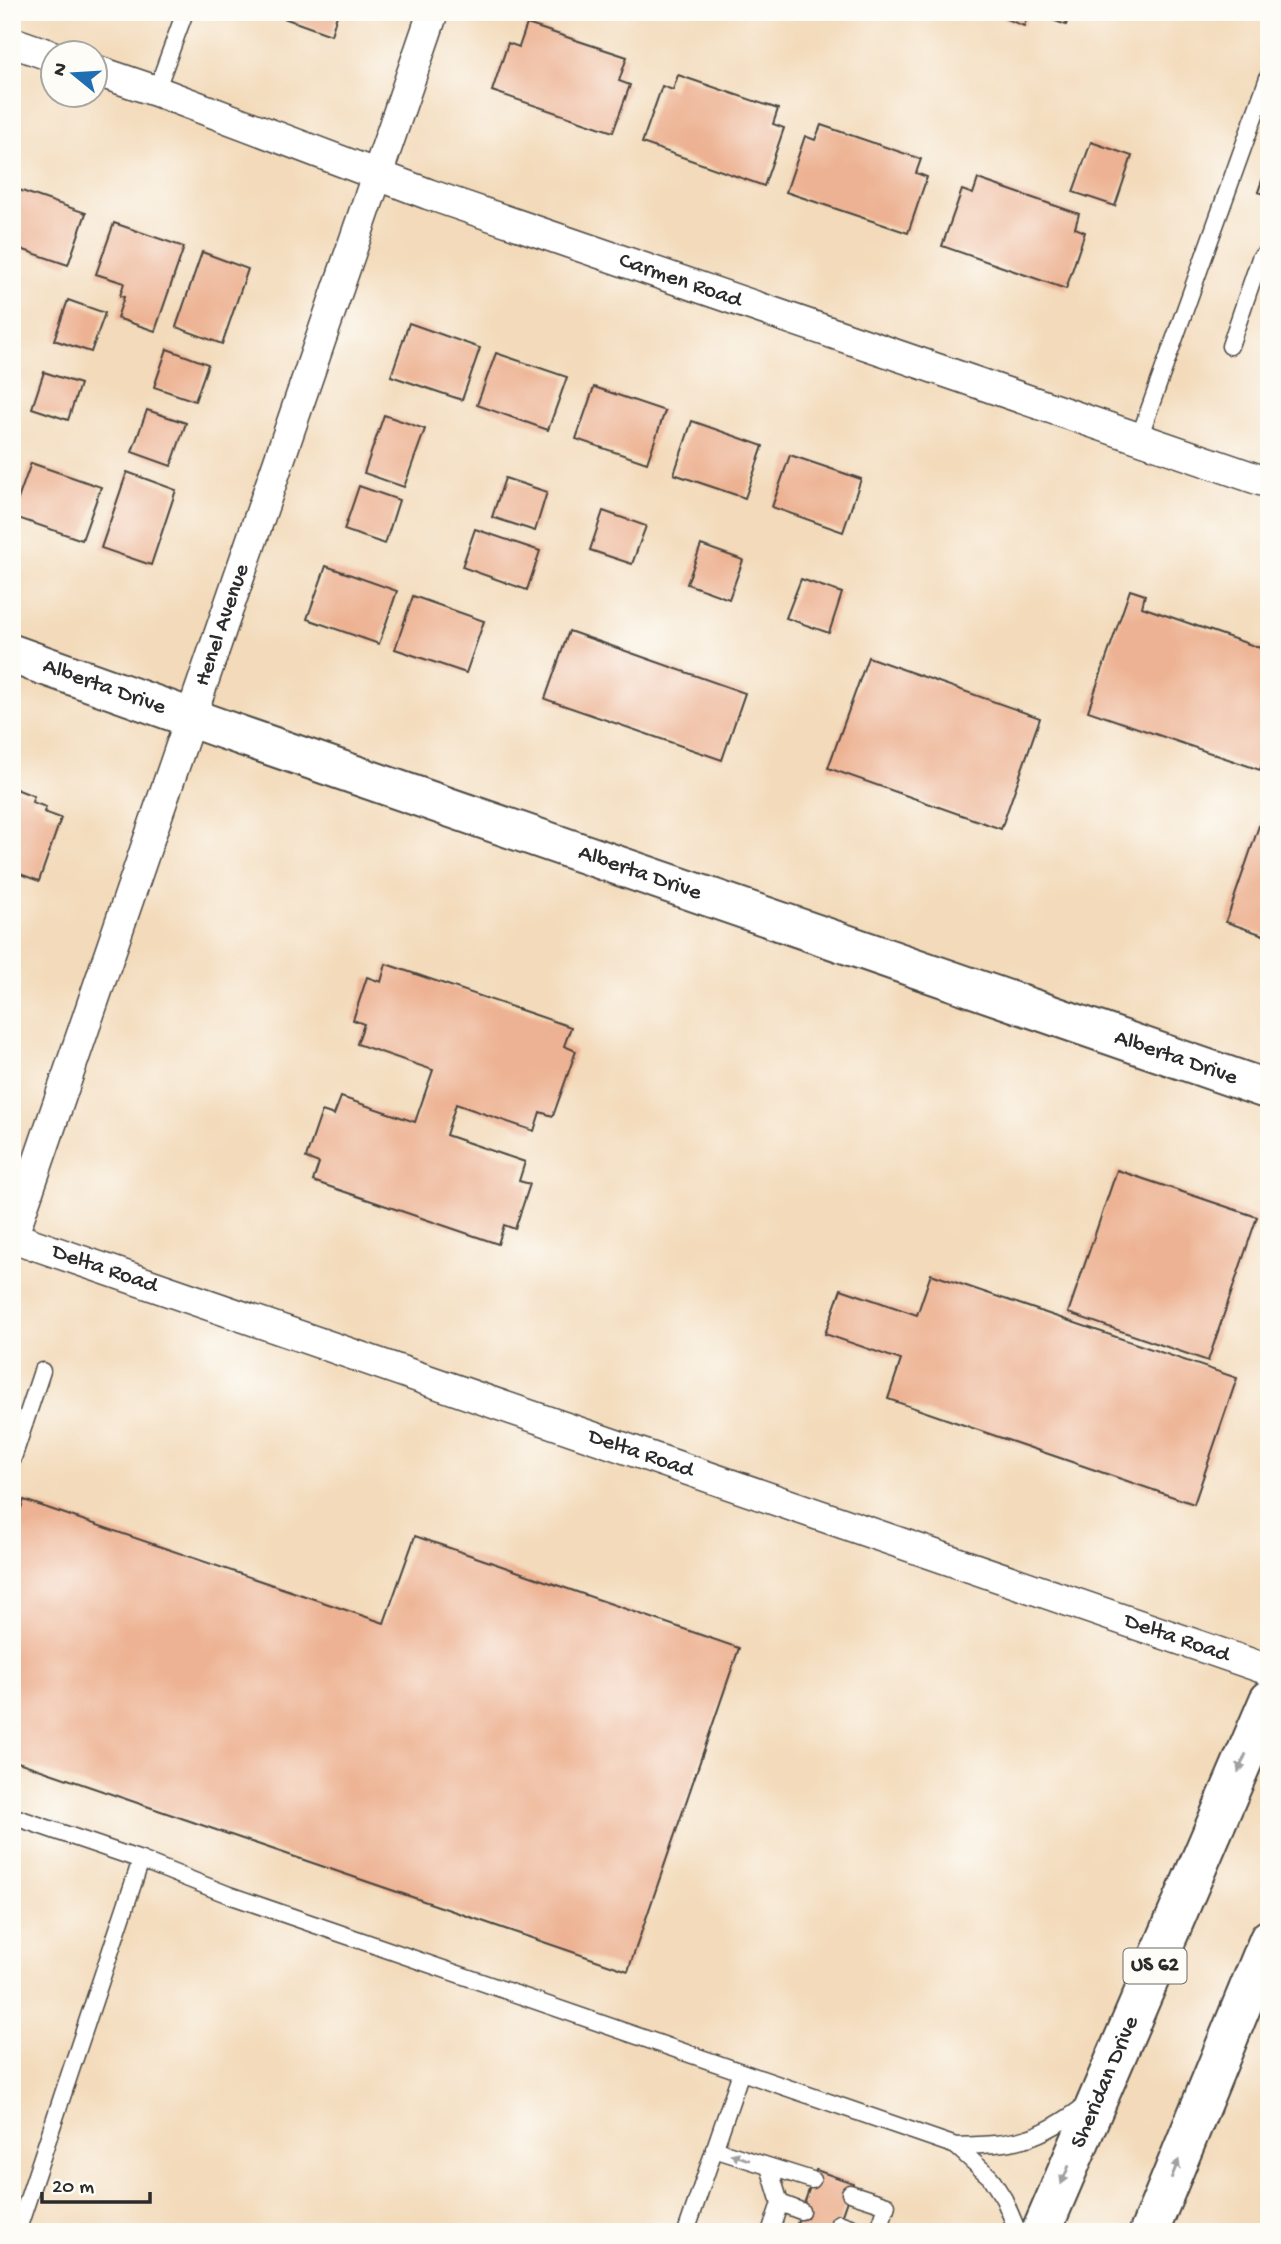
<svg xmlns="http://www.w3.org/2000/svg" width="1281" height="2244" font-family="'Gochi Hand',sans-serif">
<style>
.building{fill:#edb293}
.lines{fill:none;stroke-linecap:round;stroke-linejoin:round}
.lane-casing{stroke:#494540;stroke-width:19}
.street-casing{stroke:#494540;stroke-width:33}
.secondary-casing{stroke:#494540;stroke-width:42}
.primary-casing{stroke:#494540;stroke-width:42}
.lane{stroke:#fff;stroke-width:16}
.street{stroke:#fff;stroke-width:30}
.secondary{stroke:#fff;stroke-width:38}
.primary{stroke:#fff;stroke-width:38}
.oneway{fill:#a0a0a0}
.labels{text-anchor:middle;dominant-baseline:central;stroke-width:5;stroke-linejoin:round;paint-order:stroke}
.shield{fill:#fdfcf7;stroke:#6a6a68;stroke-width:2}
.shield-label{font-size:21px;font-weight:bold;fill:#2b2b2b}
.street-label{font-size:23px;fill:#2b2b2b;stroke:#fdfcf7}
</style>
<rect width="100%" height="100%" fill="#fdfcf7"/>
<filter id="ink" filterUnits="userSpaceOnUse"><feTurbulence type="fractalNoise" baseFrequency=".0143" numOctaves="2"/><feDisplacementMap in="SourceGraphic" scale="14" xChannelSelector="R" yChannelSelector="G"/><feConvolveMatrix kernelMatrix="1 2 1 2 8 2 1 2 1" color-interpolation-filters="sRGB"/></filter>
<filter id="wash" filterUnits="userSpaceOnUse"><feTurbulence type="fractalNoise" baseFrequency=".00686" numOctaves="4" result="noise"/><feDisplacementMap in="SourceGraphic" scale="28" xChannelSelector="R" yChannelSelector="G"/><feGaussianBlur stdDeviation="1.57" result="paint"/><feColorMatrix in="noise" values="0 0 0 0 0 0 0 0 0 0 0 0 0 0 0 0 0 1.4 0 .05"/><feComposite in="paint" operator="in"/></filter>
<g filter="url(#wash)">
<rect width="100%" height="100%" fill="#f3daba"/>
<g id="blocks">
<g class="building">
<polygon points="267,12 338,12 331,35"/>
<polygon points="988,12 1029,12 1024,26"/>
<polygon points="1031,12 1070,12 1066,25"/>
<polygon points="527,24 627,57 619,81 630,85 613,132 492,91 508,43 519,47"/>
<polygon points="678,75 778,109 773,124 784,128 764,186 642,143 662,86 673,90"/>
<polygon points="821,125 921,159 916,173 927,177 908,233 786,192 805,136 815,140"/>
<polygon points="1091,142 1132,156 1115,206 1073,192"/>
<polygon points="1268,163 1269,163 1269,196 1258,192"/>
<polygon points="978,179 1079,214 1075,228 1085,232 1066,289 942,246 962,190 973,194"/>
<polygon points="16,189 86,213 68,265 12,246 12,200"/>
<polygon points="114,223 184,247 155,331 117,318 124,297 120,296 124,283 96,274"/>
<polygon points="202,252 248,269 222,344 176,327"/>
<polygon points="68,300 105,313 91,352 54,340"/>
<polygon points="409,323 480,348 462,400 391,376"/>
<polygon points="167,349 208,364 195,401 154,387"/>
<polygon points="496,353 567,377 548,430 477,405"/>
<polygon points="44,372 80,384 68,420 32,408"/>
<polygon points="594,387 665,411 647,463 576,439"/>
<polygon points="147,410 186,423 171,466 132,452"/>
<polygon points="384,415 425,429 404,487 364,473"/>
<polygon points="692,421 763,446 745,498 674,474"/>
<polygon points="790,455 861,479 843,532 772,507"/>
<polygon points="31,463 101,487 82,540 12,516"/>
<polygon points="127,472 176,490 151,565 101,548"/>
<polygon points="505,478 547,492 535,531 492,517"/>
<polygon points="359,486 399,500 385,544 344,530"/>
<polygon points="603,511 646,526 632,564 590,550"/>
<polygon points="475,529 540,551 527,590 462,567"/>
<polygon points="701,545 743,560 729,599 687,584"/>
<polygon points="326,566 397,591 379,644 307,619"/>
<polygon points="801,579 842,593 829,633 786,618"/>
<polygon points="1130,590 1145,595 1142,607 1269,651 1269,745 1260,770 1088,711"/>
<polygon points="413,596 484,621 466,673 395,649"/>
<polygon points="569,631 745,693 722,760 545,699"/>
<polygon points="868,657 1040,718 1001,829 828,768"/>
<polygon points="16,789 34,796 32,802 46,807 44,812 61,818 39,881 12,871 12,794 14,795"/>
<polygon points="1264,811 1269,813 1269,937 1226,922"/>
<polygon points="12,955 18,957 13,973 12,973"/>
<polygon points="386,964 571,1027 564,1046 576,1051 553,1116 540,1112 534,1131 456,1104 446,1135 525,1162 519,1181 530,1184 515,1229 504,1225 498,1244 313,1181 319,1163 306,1158 322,1111 334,1115 341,1097 415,1122 433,1070 357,1044 364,1024 353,1020 367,977 381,982"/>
<polygon points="1117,1170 1257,1217 1208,1361 1068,1313"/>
<polygon points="931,1274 1237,1378 1194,1504 888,1399 901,1360 825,1334 841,1289 917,1315"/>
<polygon points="24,1500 384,1623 415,1536 739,1648 628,1971 12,1760 12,1533"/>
<polygon points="816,2170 853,2183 836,2232 794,2232"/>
</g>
</g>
</g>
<g filter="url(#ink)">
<use href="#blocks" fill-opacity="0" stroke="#494540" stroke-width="2"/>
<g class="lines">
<defs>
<g id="lane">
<polyline points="156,91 185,12"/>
<polyline points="1230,346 1260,258 1269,249"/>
<polyline points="1139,438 1269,75"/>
<polyline points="12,1461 42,1371"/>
<path d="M12,1816L141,1860L229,1895L956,2146C1017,2144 1037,2142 1087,2104"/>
<polyline points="956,2146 990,2177 1004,2199 1018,2232"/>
<polyline points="714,2149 812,2180"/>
<polyline points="769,2167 780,2203 801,2211"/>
<polyline points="850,2193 887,2205 878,2232"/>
<polyline points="839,2223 864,2232"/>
<polyline points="17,2232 141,1860"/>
<polyline points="686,2232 741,2072"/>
<polyline points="770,2232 780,2203"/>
</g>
<g id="street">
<polyline points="12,42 52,56"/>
<path id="s1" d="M94,70L156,91L428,194L1269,483"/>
<path id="s2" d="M12,1237L1269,1670"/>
<path id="s3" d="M12,1238L433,12"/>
</g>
<g id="secondary">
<path id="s4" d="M12,654L222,729L1269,1090"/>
</g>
<g id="primary">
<path id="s5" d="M1041,2232L1269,1700"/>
<polyline points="1149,2232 1269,1939"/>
</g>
</defs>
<use href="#lane" class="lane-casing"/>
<use href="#street" class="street-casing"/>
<use href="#secondary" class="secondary-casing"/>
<use href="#primary" class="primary-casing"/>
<use href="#lane" class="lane"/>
<use href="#street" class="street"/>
<use href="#secondary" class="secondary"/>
<use href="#primary" class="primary"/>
</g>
<defs><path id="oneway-solid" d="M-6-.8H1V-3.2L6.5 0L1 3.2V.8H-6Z" transform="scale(1.75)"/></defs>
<g class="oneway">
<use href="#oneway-solid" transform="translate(1242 1763) rotate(113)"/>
<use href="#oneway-solid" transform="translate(740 2157) rotate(-162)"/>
<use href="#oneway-solid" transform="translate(1175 2169) rotate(-68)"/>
<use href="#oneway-solid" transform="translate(1065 2175) rotate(113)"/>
</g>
</g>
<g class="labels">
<rect class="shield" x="1123.5" y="1948.5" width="63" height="35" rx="5"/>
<g class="shield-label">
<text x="1155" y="1966">US 62</text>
</g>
<g class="street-label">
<text stroke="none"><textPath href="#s1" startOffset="623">Carmen Road</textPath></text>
<text stroke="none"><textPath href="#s3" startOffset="648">Henel Avenue</textPath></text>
<text stroke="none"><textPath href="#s4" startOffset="98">Alberta Drive</textPath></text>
<text stroke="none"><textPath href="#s4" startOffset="665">Alberta Drive</textPath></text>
<text stroke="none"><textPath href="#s4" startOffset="1232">Alberta Drive</textPath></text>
<text stroke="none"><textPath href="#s2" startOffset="98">Delta Road</textPath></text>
<text stroke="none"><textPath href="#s2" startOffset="665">Delta Road</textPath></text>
<text stroke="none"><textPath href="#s2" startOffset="1232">Delta Road</textPath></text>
<text stroke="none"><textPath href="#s5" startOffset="163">Sheridan Drive</textPath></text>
</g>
</g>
<rect width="1281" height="2244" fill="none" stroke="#fdfcf7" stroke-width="42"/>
<g transform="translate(74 74) rotate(288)"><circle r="33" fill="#fdfcf7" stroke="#a9a8a5" stroke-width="2"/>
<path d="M0-5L12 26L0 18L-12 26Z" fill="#1f6fb2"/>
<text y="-10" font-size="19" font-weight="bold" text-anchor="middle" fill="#2b2b2b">N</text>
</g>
<path d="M42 2192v10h108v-10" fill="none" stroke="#2b2b2b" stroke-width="3.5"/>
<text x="52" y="2192" font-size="21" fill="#2b2b2b" stroke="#fdfcf7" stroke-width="5" paint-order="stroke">20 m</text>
</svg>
